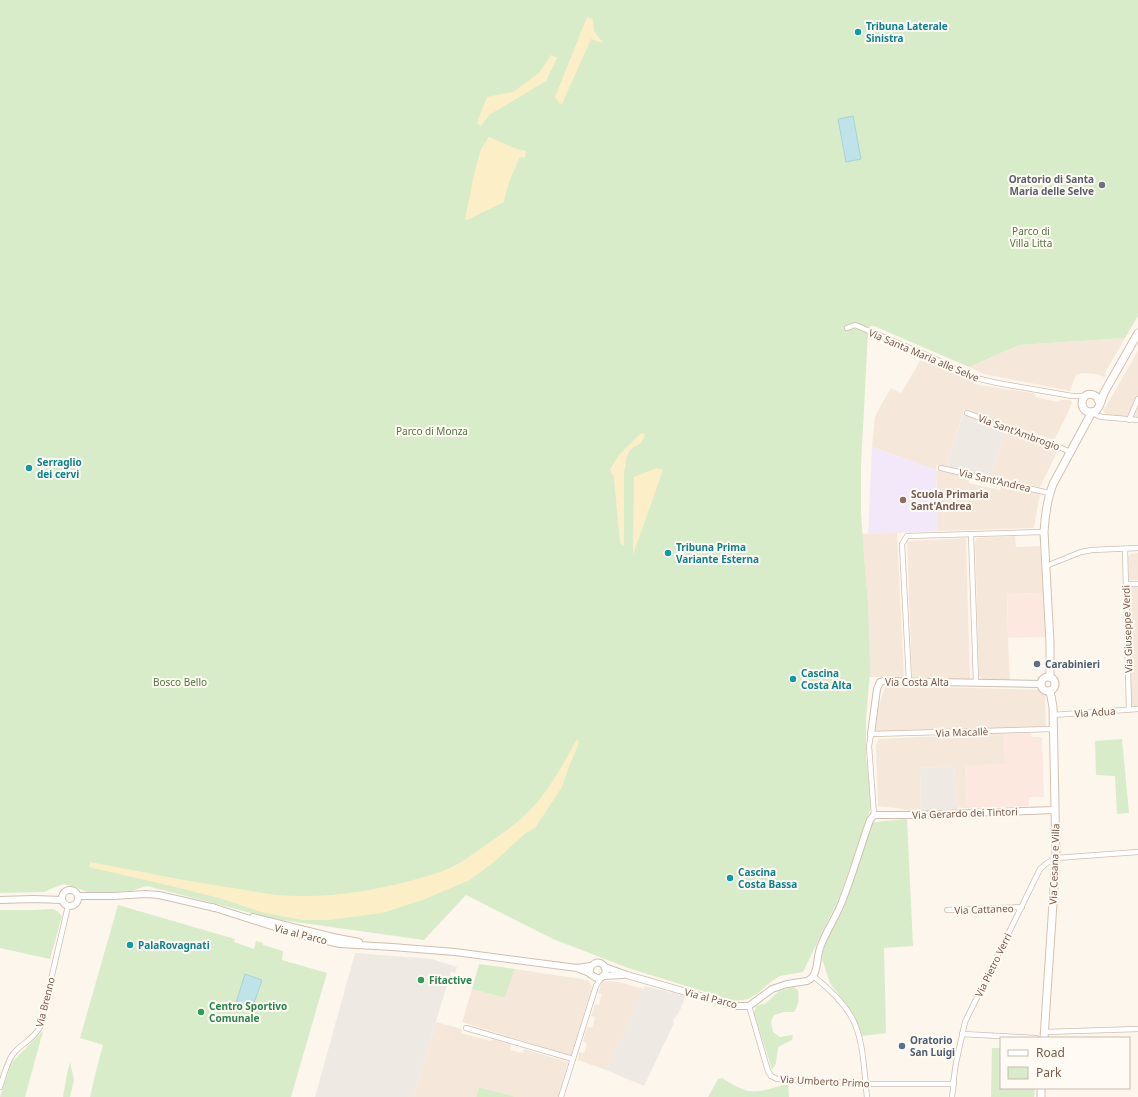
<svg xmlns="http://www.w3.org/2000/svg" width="1138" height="1097" font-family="'Noto Sans',sans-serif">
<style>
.residential{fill:#f5e8da}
.commercial{fill:#fde8e0}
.industrial{fill:#efe9e4}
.education{fill:#f3e8fa}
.green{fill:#d8ecc9}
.sand{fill:#fcefc7}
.water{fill:#bfe3e8;stroke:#a5d3da}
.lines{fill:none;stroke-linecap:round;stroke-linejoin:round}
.minor-casing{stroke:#d1beb0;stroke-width:6}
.tertiary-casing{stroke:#d1beb0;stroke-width:8}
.secondary-casing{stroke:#d6c0b0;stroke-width:9}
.minor{stroke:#fff;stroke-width:4.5}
.tertiary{stroke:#fff;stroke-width:6}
.secondary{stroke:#fff;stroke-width:7}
.culture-dot{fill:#0f9aa8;stroke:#fffaf3;stroke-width:1.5}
.worship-dot{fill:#6b7280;stroke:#fffaf3;stroke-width:1.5}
.education-dot{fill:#8d6e63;stroke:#fffaf3;stroke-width:1.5}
.service-dot{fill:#5c6f8a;stroke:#fffaf3;stroke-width:1.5}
.leisure-dot{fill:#2e9e5b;stroke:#fffaf3;stroke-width:1.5}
.labels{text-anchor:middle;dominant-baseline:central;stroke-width:4;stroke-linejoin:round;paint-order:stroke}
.culture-label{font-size:10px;font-weight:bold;fill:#0d838f;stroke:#fffaf3;text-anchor:start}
.worship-label{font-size:10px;font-weight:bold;fill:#5b616d;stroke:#fffaf3;text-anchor:end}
.park-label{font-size:10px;fill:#537a41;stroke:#fffaf3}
.street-label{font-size:10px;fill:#7a5c4d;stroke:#fffaf3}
.education-label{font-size:10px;font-weight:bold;fill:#785e54;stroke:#fffaf3;text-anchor:start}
.service-label{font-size:10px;font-weight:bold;fill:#4e5e75;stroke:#fffaf3;text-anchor:start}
.leisure-label{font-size:10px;font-weight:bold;fill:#27864d;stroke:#fffaf3;text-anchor:start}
</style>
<rect width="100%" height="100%" fill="#fdf6ec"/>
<g class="residential">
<polygon points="1125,338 1105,373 1106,376 1104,377 1097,374 1082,373 1076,375 1070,391 984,374 969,367 1019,345"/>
<polygon points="1138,351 1138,418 1108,416 1103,411"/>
<polygon points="923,356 978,385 1034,393 1036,397 1058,402 1061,400 1070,400 1072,402 1068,413 1054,440 964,410 950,454 948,467 937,465 936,470 969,477 969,483 1000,490 1002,486 1040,494 1034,528 938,531 936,470 872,447 875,417 881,405 891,388 901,393"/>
<polygon points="1006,431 1058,450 1040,487 990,477"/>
<polygon points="897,532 904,677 869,677 868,602 862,534"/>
<polygon points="1015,536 1016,547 1040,546 1043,593 1007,594 1008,638 1010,680 983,680 979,676 975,542 977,538"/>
<polygon points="966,538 970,679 912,677 907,541"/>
<polygon points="1138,553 1138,580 1129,580 1128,557 1130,554"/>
<polygon points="1129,586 1138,586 1138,706 1131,707"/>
<polygon points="885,687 939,687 1044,690 1045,694 1046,726 1037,727 906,732 875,731 879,706"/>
<polygon points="1004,733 1005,764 965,766 967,808 957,809 954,766 920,768 921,811 912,812 903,809 878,806 876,744 879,739"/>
<polygon points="515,969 588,980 592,987 571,1056 462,1022 472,989 505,998"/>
<polygon points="611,981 622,983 644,989 606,1070 578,1060 579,1052 584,1053 586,1047 587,1043 583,1041 587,1027 592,1028 594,1022 595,1017 591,1016 595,1004 599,1005 602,994 598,993 602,982"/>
<polygon points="436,1022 462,1029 461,1033 491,1041 492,1039 511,1044 510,1050 523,1053 524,1049 568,1062 558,1097 516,1097 479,1087 476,1097 413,1097"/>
</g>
<g class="commercial">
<polygon points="1043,593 1045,637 1008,638 1007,594"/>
<polygon points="1004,733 1031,733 1032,737 1042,737 1044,797 1029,797 1029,806 967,808 965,765 1005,764"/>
</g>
<g class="industrial">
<polygon points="963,414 1006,431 990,477 948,467 950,454"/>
<polygon points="954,766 957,809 946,809 943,811 921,811 920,768"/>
<polygon points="355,953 432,959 457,967 455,973 451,972 413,1097 315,1097"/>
<polygon points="645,986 685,996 682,1006 678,1014 673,1020 674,1023 644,1086 606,1070"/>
</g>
<polygon class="education" points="872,447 936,470 938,531 868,534"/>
<g class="green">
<polygon points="0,0 1138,0 1138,316 1125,338 1019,345 969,367 874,326 871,326 868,332 861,466 861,513 864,556 868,602 870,672 866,720 866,757 869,781 871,807 839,898 803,972 780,976 768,984 758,993 749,999 735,1001 628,968 553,939 466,895 424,940 274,919 147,886 131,891 90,893 77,888 64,884 53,888 44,892 0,893"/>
<polygon points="1122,739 1129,813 1117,814 1115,776 1096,775 1095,741"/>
<polygon points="907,819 913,946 884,948 886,1033 862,1036 854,1015 830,983 822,959 823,950 827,940 844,908 871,824 874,822"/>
<polygon points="118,905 235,939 234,942 254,949 256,941 263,943 263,945 283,951 282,960 327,973 291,1097 90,1097 95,1075 103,1045 80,1038"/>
<polygon points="53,909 57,911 62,916 50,959 0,948 0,910 34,910"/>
<polygon points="479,964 515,969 505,998 472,989"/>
<path d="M793,987L798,990C799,998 799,1006 794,1012H784L774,1015L771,1022L773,1032L780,1037L785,1036L793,1035L792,1040L778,1047L776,1063L772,1070L754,1013L756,1006L766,1003L779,991Z"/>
<polygon points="43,1031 25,1097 0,1097 11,1063"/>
<polygon points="992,1048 1001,1048 1001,1088 1035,1088 1034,1097 991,1097"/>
<polygon points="70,1062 74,1080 70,1097 63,1097 67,1074"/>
<path d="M722,1078C730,1083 740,1089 748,1091C759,1093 779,1087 788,1082L789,1097H708L718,1079Z"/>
<polygon points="479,1087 516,1097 476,1097"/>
</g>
<g class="sand">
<polygon points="587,17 593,19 594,31 603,43 591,39 562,104 559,103 555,97"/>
<polygon points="551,55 557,58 546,81 489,115 481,126 477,123 487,97 513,92 539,73"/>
<path d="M489,137L517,149L526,151L525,158L520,157C513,172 507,186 504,202L467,220L465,219L475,170L481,149Z"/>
<path d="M641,433L645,434C641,448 635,443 629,452C625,458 627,465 624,471V546L620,543L614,477L610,470L618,456Z"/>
<polygon points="657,468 663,470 633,555 634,477"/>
<path d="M577,739L579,743L568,769L562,787L535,828L527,832L495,861L470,880L425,899L382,913L329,920H302L261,912L219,898L171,886L89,867L90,862C138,871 185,881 233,888C248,890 263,894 278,895C322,899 367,892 410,881C423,877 437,874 450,868C463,862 474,853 486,845C500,835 514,826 526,814C548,793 563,765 577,739Z"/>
</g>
<g class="water">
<polygon points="853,116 861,159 846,162 838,119"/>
<polygon points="245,974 262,980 252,1009 236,1003"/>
</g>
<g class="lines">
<defs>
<g id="minor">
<polyline points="847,328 855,325 879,335 931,357 963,373 980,379 997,383 1072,396 1086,396"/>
<polyline points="1092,412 1098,416 1103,417 1138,420"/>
<polyline points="967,413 1057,446 1070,452"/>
<polyline points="1129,420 1138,399"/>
<polyline points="941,468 1049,493"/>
<polyline points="971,534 976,683"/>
<polyline points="1125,549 1129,709"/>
<polyline points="1046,566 1081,552 1092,550 1138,548"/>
<polyline points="1126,584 1138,584"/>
<polyline points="909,681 902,544 907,536 1044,532"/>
<polyline points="1053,715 1138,709"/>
<polyline points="874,815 869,746 871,734 1053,729"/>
<polyline points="947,910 1022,907"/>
<path d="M813,976C827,987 842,1001 851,1016C864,1038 864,1072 867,1097"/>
<polyline points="749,1006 768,1071 771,1076 777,1079 865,1084 953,1084 956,1063 965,1022 1040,869 1047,863 1056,858 1138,852"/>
<polyline points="466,1028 573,1059"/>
<polyline points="1045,1032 1138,1029"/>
<polyline points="962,1034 1036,1038"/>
<path d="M0,1087C4,1076 6,1064 13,1054C22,1043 33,1040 40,1027L68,906"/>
<polyline points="561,1097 596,986 601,978"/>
<polyline points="952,1097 954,1082"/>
</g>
<g id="tertiary">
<polyline points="871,734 877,689 880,682 883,681 1041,684"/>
<circle cx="70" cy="898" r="8"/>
<polyline points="78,896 113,896 146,894 159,895 215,908"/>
<polyline points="0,900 34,899 62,900"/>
<polyline points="212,907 300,935 340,944 392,947 455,952 577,968 591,966"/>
<polyline points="253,917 333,937 359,942"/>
<path d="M605,967L627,975L735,1006H749L772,989L787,984L807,981C819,976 816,959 820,948C825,933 835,919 841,904C852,877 860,848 870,820L874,815H913L1055,810"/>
<path d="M577,968C581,970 585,971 589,973C594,977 600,982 605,974C606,972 606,970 605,968C601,958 588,963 590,974"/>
<polyline points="603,976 623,975"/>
</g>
<g id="secondary">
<path d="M1100,404L1097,397C1082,386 1076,411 1090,412C1094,412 1097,410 1098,408C1101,404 1102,398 1104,393C1115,373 1127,353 1138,333"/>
<circle cx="1048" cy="684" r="7"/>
<path d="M1050,677V643L1044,532C1045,515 1047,500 1053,484L1092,412"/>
<polyline points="1044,1038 1056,858 1053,707 1050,691"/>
<polyline points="1041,1097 1041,1088"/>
</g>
</defs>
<use href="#minor" class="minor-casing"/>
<use href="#tertiary" class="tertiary-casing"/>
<use href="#secondary" class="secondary-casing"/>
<use href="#minor" class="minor"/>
<use href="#tertiary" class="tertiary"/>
<use href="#secondary" class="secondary"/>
</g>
<g class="culture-dot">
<circle cx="858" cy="32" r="4"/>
<circle cx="29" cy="468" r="4"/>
<circle cx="668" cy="553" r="4"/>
<circle cx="793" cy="679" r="4"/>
<circle cx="730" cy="878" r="4"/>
<circle cx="130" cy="945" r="4"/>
</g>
<circle class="worship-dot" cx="1102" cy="185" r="4"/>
<circle class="education-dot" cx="903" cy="500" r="4"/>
<g class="service-dot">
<circle cx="1037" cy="664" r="4"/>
<circle cx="902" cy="1046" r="4"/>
</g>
<g class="leisure-dot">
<circle cx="421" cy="980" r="4"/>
<circle cx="201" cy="1012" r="4"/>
</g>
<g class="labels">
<g class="culture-label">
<text x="866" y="26">Tribuna Laterale<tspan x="866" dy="12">Sinistra</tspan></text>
<text x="37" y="462">Serraglio<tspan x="37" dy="12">dei cervi</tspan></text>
<text x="676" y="547">Tribuna Prima<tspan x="676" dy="12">Variante Esterna</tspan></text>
<text x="801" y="673">Cascina<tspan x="801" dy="12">Costa Alta</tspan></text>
<text x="738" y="872">Cascina<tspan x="738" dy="12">Costa Bassa</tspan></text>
<text x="138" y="945">PalaRovagnati</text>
</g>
<g class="worship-label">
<text x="1094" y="179">Oratorio di Santa<tspan x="1094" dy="12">Maria delle Selve</tspan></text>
</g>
<g class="park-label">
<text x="1031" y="231">Parco di<tspan x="1031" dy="12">Villa Litta</tspan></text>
<text x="432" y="431">Parco di Monza</text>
<text x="180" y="682">Bosco Bello</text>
</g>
<g class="street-label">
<text transform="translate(924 355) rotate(23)">Via Santa Maria alle Selve</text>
<text transform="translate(1019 432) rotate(20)">Via Sant'Ambrogio</text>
<text transform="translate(995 480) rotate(13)">Via Sant'Andrea</text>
<text transform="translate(1127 629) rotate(-92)">Via Giuseppe Verdi</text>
<text x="917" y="682">Via Costa Alta</text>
<text transform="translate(1095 712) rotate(-4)">Via Adua</text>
<text transform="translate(962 732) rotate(-2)">Via Macallè</text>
<text transform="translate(965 813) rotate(-2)">Via Gerardo dei Tintori</text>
<text transform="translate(1054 864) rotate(-88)">Via Cesana e Villa</text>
<text transform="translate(984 909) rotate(-2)">Via Cattaneo</text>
<text transform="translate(301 934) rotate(14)">Via al Parco</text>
<text transform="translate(993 965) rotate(-64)">Via Pietro Verri</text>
<text transform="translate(711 998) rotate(14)">Via al Parco</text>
<text transform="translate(45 1002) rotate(-76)">Via Brenno</text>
<text transform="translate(825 1081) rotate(3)">Via Umberto Primo</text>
</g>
<g class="education-label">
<text x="911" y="494">Scuola Primaria<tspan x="911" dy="12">Sant'Andrea</tspan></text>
</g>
<g class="service-label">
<text x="1045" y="664">Carabinieri</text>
<text x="910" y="1040">Oratorio<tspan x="910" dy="12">San Luigi</tspan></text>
</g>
<g class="leisure-label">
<text x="429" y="980">Fitactive</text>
<text x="209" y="1006">Centro Sportivo<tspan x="209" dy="12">Comunale</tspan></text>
</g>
</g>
<rect x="1000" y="1037" width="130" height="52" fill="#fffaf3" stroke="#cabbb1"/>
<rect x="1008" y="1050" width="20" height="6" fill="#ffffff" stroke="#cabbb1"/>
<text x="1036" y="1057" font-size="12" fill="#7a5c4d">Road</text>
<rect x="1008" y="1067" width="20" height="12" fill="#d8ecc9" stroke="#cabbb1"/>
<text x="1036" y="1077" font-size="12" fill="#7a5c4d">Park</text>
</svg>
